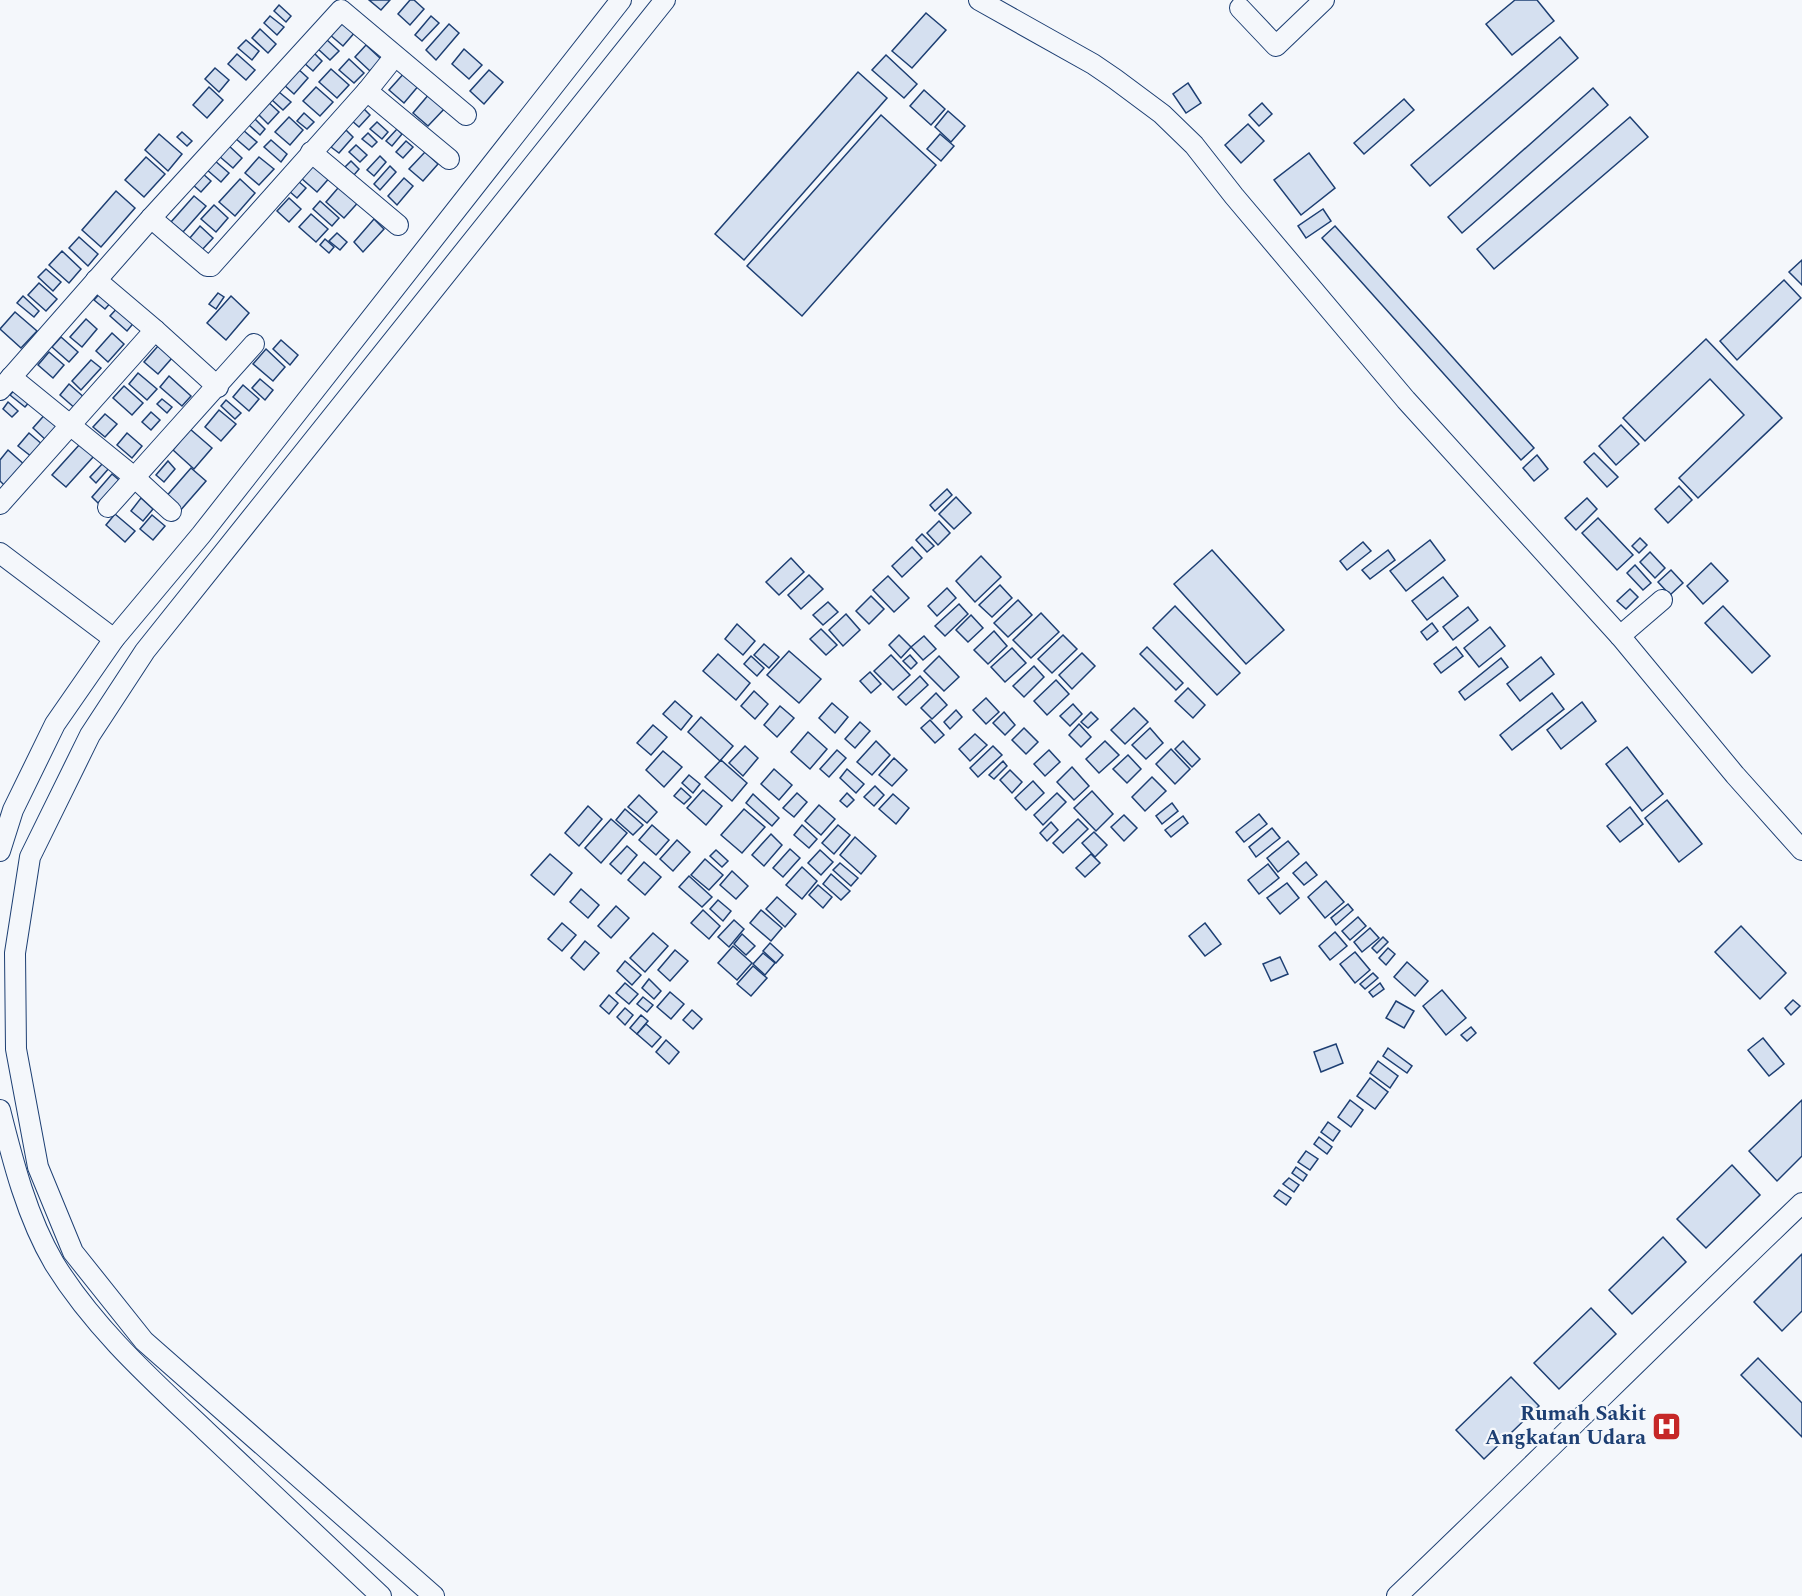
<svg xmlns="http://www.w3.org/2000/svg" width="1802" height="1596" font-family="Spectral,serif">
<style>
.building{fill:#d5e0f0;stroke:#1d3f73;stroke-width:1.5}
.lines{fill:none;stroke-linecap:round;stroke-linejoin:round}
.minor-casing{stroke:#1d3f73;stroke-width:22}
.minor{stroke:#f4f7fb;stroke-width:20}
.labels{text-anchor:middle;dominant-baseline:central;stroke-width:4.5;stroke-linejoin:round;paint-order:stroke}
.poi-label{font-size:21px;font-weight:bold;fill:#1d3f73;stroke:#f4f7fb;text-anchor:end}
</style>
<rect width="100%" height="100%" fill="#f4f7fb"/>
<g class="building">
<polygon points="369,0 390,0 381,10"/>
<polygon points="410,0 414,0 424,9 410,25 398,14"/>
<polygon points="1515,0 1537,0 1554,21 1512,55 1486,24"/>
<polygon points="279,5 291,16 286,22 274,11"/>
<polygon points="926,13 946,30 912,68 892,51"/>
<polygon points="270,16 284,27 277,35 264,23"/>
<polygon points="431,16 439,23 422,41 415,35"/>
<polygon points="342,19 356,31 343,46 329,34"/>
<polygon points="449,24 459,33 436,60 426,50"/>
<polygon points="260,29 276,44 268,53 252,38"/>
<polygon points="1560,37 1578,58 1430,186 1411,165"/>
<polygon points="246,40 259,51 252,60 238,48"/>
<polygon points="327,40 339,51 330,60 318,49"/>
<polygon points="366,45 381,59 370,71 355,57"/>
<polygon points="464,49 482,65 469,79 452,64"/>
<polygon points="313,52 322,61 313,71 303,62"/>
<polygon points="237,54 255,70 246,80 228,64"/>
<polygon points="886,55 917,84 904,98 872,70"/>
<polygon points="349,59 364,73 354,83 339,70"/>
<polygon points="215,68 229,80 219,92 205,79"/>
<polygon points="297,68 308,78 294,94 283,84"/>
<polygon points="331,69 349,85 337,98 319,82"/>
<polygon points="489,70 503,82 484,104 470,91"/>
<polygon points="406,71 420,84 404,103 389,90"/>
<polygon points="858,72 887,98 744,260 715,234"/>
<polygon points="1188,83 1201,103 1186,113 1173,94"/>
<polygon points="209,87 223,100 207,118 193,105"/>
<polygon points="316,87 333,102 320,116 303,101"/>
<polygon points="1593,88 1608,105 1462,233 1448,217"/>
<polygon points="924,90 945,109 931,125 910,106"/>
<polygon points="279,92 291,102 283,110 272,100"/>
<polygon points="430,93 446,107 428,126 413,113"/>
<polygon points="1404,99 1414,110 1364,154 1354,143"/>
<polygon points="266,100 279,112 268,124 256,112"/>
<polygon points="1262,103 1272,114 1259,126 1249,115"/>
<polygon points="362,107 370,115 359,127 351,120"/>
<polygon points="948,111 965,126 951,142 935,127"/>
<polygon points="304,113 314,122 307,129 297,121"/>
<polygon points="881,115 936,165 802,316 747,266"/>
<polygon points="289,117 303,130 290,145 275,132"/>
<polygon points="1630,117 1648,137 1494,269 1477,249"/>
<polygon points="255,119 265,129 260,135 249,125"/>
<polygon points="377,122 388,132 382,139 370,129"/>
<polygon points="1248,124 1264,141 1241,163 1225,145"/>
<polygon points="397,129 402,134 392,146 386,141"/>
<polygon points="243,130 257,142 249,150 235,138"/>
<polygon points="346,130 353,137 339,153 331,147"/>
<polygon points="182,132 192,141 187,146 177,137"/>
<polygon points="368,133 377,142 372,147 362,139"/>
<polygon points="159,134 182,154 168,171 145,150"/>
<polygon points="940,134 954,146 941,161 927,149"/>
<polygon points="271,140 287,154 281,162 264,147"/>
<polygon points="406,141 413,147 403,158 396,152"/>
<polygon points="228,145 242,158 233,168 219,156"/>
<polygon points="356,145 367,155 360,162 349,152"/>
<polygon points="425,152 438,164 423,181 409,169"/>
<polygon points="1309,153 1335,188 1301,215 1274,180"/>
<polygon points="380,156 386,162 374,176 367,170"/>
<polygon points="146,157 165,174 144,197 125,180"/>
<polygon points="259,157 274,169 259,185 245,173"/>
<polygon points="214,160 229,173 221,182 206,169"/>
<polygon points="316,161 332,175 317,192 301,178"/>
<polygon points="351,161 359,169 354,175 345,167"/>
<polygon points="390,166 396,172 380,190 374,184"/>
<polygon points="202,173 211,181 201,192 192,184"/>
<polygon points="404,178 413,186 397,205 388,196"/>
<polygon points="240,179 255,193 235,216 219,202"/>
<polygon points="298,181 306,188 297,198 289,191"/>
<polygon points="344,181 363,197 344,218 326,202"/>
<polygon points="116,191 135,208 101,247 82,230"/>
<polygon points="194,196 206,206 183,232 171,222"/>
<polygon points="289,198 301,209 289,222 277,211"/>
<polygon points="320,201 339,218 332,226 313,209"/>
<polygon points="214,205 228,218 216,232 201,219"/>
<polygon points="1323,209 1331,221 1306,238 1298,226"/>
<polygon points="311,214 328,229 316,242 299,227"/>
<polygon points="374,219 384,229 363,252 354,242"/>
<polygon points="200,226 213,238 201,251 189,239"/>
<polygon points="1335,226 1534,448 1521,460 1322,238"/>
<polygon points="337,233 347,242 340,250 329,241"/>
<polygon points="79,237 98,254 88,266 69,248"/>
<polygon points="325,239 334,247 329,253 320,245"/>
<polygon points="62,251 81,269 69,283 49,265"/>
<polygon points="1802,260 1802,285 1789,272"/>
<polygon points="46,269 61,282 53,291 38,277"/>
<polygon points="1784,280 1801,298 1737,360 1720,341"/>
<polygon points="39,283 57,299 46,311 28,295"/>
<polygon points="102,291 113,300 105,309 94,300"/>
<polygon points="218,293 224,297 216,309 209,304"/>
<polygon points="23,296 39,311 34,317 17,303"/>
<polygon points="231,296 249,313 226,340 207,323"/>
<polygon points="120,305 136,320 127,331 110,316"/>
<polygon points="15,312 37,331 21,348 0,329"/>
<polygon points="86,319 97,329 82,347 70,337"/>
<polygon points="112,333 124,344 108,362 96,351"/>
<polygon points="61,337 78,352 69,362 52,347"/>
<polygon points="1706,339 1782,418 1698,498 1679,478 1744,415 1710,379 1645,441 1623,418"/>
<polygon points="281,340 298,355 290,365 273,349"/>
<polygon points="158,346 172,358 158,374 144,362"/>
<polygon points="266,349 285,367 273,381 253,364"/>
<polygon points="49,352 64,365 53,378 38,365"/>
<polygon points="91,360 101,368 81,390 72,381"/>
<polygon points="138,373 157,389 147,400 129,384"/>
<polygon points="169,376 191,396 182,406 160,387"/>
<polygon points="260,379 273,390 265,400 252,388"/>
<polygon points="69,384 86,399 77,410 60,395"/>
<polygon points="243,385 259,399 249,411 233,397"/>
<polygon points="124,386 143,403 132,415 113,398"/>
<polygon points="17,387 32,399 25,407 10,395"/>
<polygon points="162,399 172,407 167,413 157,404"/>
<polygon points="226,400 241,413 235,419 221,406"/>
<polygon points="8,402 18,411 12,417 3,409"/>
<polygon points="219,410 236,424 221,441 205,427"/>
<polygon points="48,411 62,424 47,441 33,428"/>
<polygon points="151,412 160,420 151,430 142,422"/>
<polygon points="105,414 117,424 105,437 93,427"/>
<polygon points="1621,425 1639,444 1616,465 1599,446"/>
<polygon points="190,429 212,448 194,469 173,450"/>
<polygon points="29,433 43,445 32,457 18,446"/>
<polygon points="127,433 142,446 132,458 117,445"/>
<polygon points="80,444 94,456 66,487 52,475"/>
<polygon points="8,450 26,466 7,488 0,481 0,460"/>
<polygon points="1594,453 1618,477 1607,487 1584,462"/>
<polygon points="1537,455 1548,469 1534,481 1523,468"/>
<polygon points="168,461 175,469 164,482 156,475"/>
<polygon points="104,462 110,467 96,483 90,477"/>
<polygon points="191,468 206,481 179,512 164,499"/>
<polygon points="112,474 119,480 98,503 92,497"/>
<polygon points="1679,486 1692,500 1668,523 1655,509"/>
<polygon points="947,489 952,495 935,511 930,505"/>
<polygon points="956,497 971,513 954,529 939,514"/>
<polygon points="141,498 153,509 143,521 131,511"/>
<polygon points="1587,498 1597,509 1576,530 1565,518"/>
<polygon points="115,514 135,531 125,542 106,525"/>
<polygon points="152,515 165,526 153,540 140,529"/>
<polygon points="1598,518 1633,555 1617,570 1582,533"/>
<polygon points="939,521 950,533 938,545 927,533"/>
<polygon points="922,534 934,546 927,552 916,540"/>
<polygon points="1640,538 1647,545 1639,553 1632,546"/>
<polygon points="1430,540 1445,560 1406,591 1390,571"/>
<polygon points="1363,542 1371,551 1347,570 1340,561"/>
<polygon points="912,547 922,558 902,577 892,566"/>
<polygon points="1212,550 1284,630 1246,664 1174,584"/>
<polygon points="1388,550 1395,560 1370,579 1362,570"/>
<polygon points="1650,552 1665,568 1655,578 1640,562"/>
<polygon points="981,556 1001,577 975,602 956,581"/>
<polygon points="791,558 804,572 779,595 766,582"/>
<polygon points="1711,563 1728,581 1703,604 1687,586"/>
<polygon points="1635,565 1651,583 1643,590 1627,573"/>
<polygon points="1671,570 1683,583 1670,595 1658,582"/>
<polygon points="809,575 823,589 801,609 788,595"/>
<polygon points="888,576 909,598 894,612 873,590"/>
<polygon points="1443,577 1458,596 1427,620 1412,601"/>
<polygon points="1000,585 1012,598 992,617 979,605"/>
<polygon points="947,588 956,598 937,616 928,606"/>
<polygon points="1630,589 1638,597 1626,609 1617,601"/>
<polygon points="871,596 884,609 869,624 856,611"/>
<polygon points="1018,600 1032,615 1008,637 994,623"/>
<polygon points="828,602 838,612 823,625 813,615"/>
<polygon points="959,604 968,614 945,636 935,626"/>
<polygon points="1175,606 1240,673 1217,695 1153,628"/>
<polygon points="1723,606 1770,656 1752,673 1705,623"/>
<polygon points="1468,607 1478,620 1453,640 1443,627"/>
<polygon points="1041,613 1059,632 1031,658 1013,640"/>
<polygon points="846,614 860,630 843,646 829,630"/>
<polygon points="971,615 983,628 968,642 956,630"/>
<polygon points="1432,623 1438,631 1427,640 1421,632"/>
<polygon points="737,624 755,641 743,655 725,639"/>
<polygon points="1490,627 1505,646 1479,667 1464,648"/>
<polygon points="821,629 837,645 826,655 810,639"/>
<polygon points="994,631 1007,646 988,664 974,650"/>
<polygon points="899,635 911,647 901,658 889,645"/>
<polygon points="1063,635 1077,649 1052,673 1038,659"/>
<polygon points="924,636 936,649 923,660 911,647"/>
<polygon points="764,644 779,657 769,668 754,655"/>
<polygon points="1147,647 1183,683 1176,690 1140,654"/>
<polygon points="1456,647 1463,656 1441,673 1434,664"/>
<polygon points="1012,648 1026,663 1005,682 991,667"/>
<polygon points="789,651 821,679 799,703 767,675"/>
<polygon points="1082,653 1095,666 1072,689 1059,675"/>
<polygon points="718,654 750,683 736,700 703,671"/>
<polygon points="891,655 910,675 893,690 874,671"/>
<polygon points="910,655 917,663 911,669 903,661"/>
<polygon points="751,656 764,668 757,676 744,664"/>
<polygon points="939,656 959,677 944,691 924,671"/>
<polygon points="1541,657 1554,674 1520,701 1507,684"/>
<polygon points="1501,658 1508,667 1465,700 1459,692"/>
<polygon points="1034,666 1044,677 1024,697 1013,686"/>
<polygon points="870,672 881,684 871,693 860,681"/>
<polygon points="920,676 928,685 906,705 898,697"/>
<polygon points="1056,680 1069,694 1047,715 1034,701"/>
<polygon points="1188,688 1205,705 1193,718 1175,701"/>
<polygon points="754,691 768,704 755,719 741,706"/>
<polygon points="936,693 947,705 932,719 921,708"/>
<polygon points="1552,693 1564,709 1512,750 1500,735"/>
<polygon points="986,698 999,712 986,724 973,710"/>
<polygon points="675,701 692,716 681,730 663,714"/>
<polygon points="1582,702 1596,721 1561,749 1547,730"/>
<polygon points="832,703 848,717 835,733 819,718"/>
<polygon points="1073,704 1082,714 1070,726 1060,716"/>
<polygon points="780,706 794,718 777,737 764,725"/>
<polygon points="1134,708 1148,722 1125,744 1111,730"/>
<polygon points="956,710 962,717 950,729 944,722"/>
<polygon points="1004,712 1015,725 1005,735 993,723"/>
<polygon points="1091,712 1098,719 1088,728 1081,722"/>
<polygon points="701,717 733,746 720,761 688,732"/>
<polygon points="930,720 944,735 935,743 921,728"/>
<polygon points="860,722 870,731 855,748 845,739"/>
<polygon points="1079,724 1091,737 1081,747 1069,735"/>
<polygon points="653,725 667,737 651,755 637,743"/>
<polygon points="1024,728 1038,742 1026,754 1012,740"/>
<polygon points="1150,728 1163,743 1146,759 1132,745"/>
<polygon points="808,732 827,749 810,769 791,752"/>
<polygon points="975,734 987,745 970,761 959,749"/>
<polygon points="876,741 890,755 872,775 857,762"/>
<polygon points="1105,741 1119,755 1099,773 1086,759"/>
<polygon points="1183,741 1200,759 1192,767 1175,749"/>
<polygon points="745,746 758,758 743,776 729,763"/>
<polygon points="993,746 1002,755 978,777 970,768"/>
<polygon points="1627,747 1663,794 1642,811 1606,764"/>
<polygon points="1171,749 1190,769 1175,784 1156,764"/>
<polygon points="837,750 846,758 829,777 820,769"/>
<polygon points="1049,750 1060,762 1045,776 1034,764"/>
<polygon points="663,751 682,767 664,787 646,770"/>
<polygon points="1128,755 1141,769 1127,783 1113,769"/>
<polygon points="894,758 907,770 892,786 879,775"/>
<polygon points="721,760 747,783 732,801 705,777"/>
<polygon points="1003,761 1007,766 994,779 989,775"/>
<polygon points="1072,767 1089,786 1074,800 1057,782"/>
<polygon points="774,769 792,785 779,800 761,784"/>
<polygon points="847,769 864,784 856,793 840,778"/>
<polygon points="1010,770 1022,782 1012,793 1000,780"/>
<polygon points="689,775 700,784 693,793 682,783"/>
<polygon points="1152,777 1166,791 1145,811 1132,797"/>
<polygon points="1033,781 1044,793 1026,810 1015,798"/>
<polygon points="875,786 884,795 874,806 864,797"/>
<polygon points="681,788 691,797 684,804 674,796"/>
<polygon points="703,790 722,806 706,825 687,808"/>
<polygon points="1092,791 1113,814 1096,831 1074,808"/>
<polygon points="797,793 807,802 794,817 783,808"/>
<polygon points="847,793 854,800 847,807 840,801"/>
<polygon points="1057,793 1066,802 1043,825 1034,815"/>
<polygon points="753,794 779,818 772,826 746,803"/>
<polygon points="893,794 909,808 896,824 879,809"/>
<polygon points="639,795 657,812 647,823 628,807"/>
<polygon points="1667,800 1702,844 1679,862 1645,818"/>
<polygon points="1172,803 1178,811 1162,824 1156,816"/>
<polygon points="819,805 835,819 821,835 805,821"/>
<polygon points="588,806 602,819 579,846 565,833"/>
<polygon points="1630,807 1643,824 1620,842 1607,826"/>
<polygon points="625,809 643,825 633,835 616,820"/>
<polygon points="744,809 765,827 742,853 721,835"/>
<polygon points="1259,814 1267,824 1244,842 1236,832"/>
<polygon points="1124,815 1137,828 1124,841 1111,827"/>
<polygon points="1183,816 1188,823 1171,837 1165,830"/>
<polygon points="611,819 627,833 601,863 585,848"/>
<polygon points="1078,819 1088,829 1063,853 1053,843"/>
<polygon points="1051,822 1058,830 1047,841 1040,833"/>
<polygon points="652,825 669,840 656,855 639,840"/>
<polygon points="802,825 817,839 809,848 794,835"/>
<polygon points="838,825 850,835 834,854 822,843"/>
<polygon points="1272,828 1280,838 1256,857 1249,847"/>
<polygon points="1094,832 1107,845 1095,857 1082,843"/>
<polygon points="771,834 782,845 764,866 752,855"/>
<polygon points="855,837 876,856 861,874 840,855"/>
<polygon points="677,840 690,852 673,871 660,859"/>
<polygon points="1288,841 1299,854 1278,872 1267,858"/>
<polygon points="627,846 637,855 621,874 610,864"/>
<polygon points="790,849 800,858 783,877 773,868"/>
<polygon points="716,850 728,861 722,867 710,856"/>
<polygon points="820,850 833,862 821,875 808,863"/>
<polygon points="550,854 572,873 554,895 531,875"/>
<polygon points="1091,854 1100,863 1085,877 1076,868"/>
<polygon points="705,859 723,875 709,890 691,875"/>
<polygon points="644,862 661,877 645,895 628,880"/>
<polygon points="1306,862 1317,875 1304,885 1293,873"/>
<polygon points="840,863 858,878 851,886 833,870"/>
<polygon points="1268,864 1279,878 1259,894 1248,880"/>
<polygon points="802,867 817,881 802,899 786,885"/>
<polygon points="732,871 748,886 736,899 720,885"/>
<polygon points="831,874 850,891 841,900 823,884"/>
<polygon points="689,876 712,897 702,907 679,887"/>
<polygon points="1326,881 1344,902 1325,918 1308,897"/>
<polygon points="1287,883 1299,898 1280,914 1267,898"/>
<polygon points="818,885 832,897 823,908 809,895"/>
<polygon points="581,889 599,905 588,918 570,902"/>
<polygon points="777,897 796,914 785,927 766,909"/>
<polygon points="718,900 731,911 723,921 710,909"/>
<polygon points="1348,904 1353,910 1336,925 1331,918"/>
<polygon points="616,906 629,918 611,938 598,926"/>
<polygon points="703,910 720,926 709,939 691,923"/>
<polygon points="761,910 782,928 771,941 750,923"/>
<polygon points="1358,917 1366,926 1350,940 1342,931"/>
<polygon points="734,920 744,929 729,947 718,937"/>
<polygon points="562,923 576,935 562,951 548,939"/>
<polygon points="1205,923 1221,944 1205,956 1189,936"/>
<polygon points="1741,926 1786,973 1760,999 1715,952"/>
<polygon points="1370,928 1379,938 1362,952 1354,942"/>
<polygon points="1335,932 1347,946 1330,960 1319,946"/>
<polygon points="653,933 668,946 645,972 630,958"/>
<polygon points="742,934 755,946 746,955 734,944"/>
<polygon points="1383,937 1388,942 1377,953 1372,948"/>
<polygon points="585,941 599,953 584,970 571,958"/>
<polygon points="770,943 783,955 776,963 763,951"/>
<polygon points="733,946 752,963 737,980 718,963"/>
<polygon points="1388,948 1395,954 1386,965 1379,958"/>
<polygon points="675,950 688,961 670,981 658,970"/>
<polygon points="1355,952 1370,970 1355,983 1340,964"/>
<polygon points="763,953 775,963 765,975 753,964"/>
<polygon points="1280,957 1288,974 1271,981 1263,964"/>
<polygon points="625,961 641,975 632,985 617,971"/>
<polygon points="1407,962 1428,981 1415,996 1394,977"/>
<polygon points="753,966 767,978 751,996 737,984"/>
<polygon points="1373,973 1378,978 1365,989 1360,984"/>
<polygon points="649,979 661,991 654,999 642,988"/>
<polygon points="625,983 638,994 629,1004 616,993"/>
<polygon points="1380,983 1384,989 1373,997 1369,992"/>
<polygon points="1442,990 1466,1018 1446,1035 1423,1006"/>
<polygon points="670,992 684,1004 671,1019 657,1007"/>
<polygon points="609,995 618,1003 609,1014 600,1006"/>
<polygon points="643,997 653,1005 647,1012 637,1004"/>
<polygon points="1793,1000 1800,1006 1791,1015 1785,1008"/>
<polygon points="1396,1001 1414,1011 1404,1028 1386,1018"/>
<polygon points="625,1008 633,1015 625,1025 617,1017"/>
<polygon points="692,1010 702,1019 693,1029 683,1020"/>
<polygon points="641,1015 648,1021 637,1034 630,1028"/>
<polygon points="646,1024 661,1037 652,1047 637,1034"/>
<polygon points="1471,1027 1476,1033 1467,1041 1461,1035"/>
<polygon points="1763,1038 1784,1064 1769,1076 1748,1050"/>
<polygon points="666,1040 679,1052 669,1064 656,1052"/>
<polygon points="1336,1044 1343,1063 1321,1072 1314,1052"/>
<polygon points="1388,1048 1412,1066 1407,1073 1383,1056"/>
<polygon points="1378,1061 1398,1076 1390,1088 1370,1073"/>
<polygon points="1370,1078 1388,1092 1375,1109 1357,1096"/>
<polygon points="1350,1100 1363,1110 1351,1127 1338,1117"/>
<polygon points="1802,1100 1802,1156 1777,1181 1749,1151"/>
<polygon points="1328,1122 1340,1131 1333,1141 1321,1132"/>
<polygon points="1319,1137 1332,1147 1327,1154 1314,1144"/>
<polygon points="1306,1151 1318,1159 1310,1170 1298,1162"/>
<polygon points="1732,1165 1760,1195 1706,1248 1677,1219"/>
<polygon points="1296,1167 1307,1175 1303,1181 1292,1173"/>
<polygon points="1289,1178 1299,1185 1294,1192 1283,1184"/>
<polygon points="1279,1190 1291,1198 1286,1205 1274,1196"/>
<polygon points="1663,1237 1686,1262 1632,1314 1609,1290"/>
<polygon points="1802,1254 1802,1311 1782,1331 1754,1302"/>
<polygon points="1591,1308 1616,1334 1559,1389 1534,1363"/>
<polygon points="1758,1358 1802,1403 1802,1437 1741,1375"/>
<polygon points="1511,1377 1539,1406 1484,1459 1456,1430"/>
</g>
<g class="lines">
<defs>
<g id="minor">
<polyline points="979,0 1093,64 1115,79 1162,114 1194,145 1234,196 1406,400 1620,636 1735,775 1802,850"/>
<polyline points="1240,8 1276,46 1324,0"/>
<polyline points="367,91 449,159"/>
<polyline points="311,152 398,225"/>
<polyline points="151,218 207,266 211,266 367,91 395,56"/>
<polyline points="96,280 155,330 218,387"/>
<polyline points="11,377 134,477 171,511"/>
<polyline points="0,390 151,218 341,10 466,115"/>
<polyline points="0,504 155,330"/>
<polyline points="108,507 254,344"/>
<polyline points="0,553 114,639"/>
<polyline points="1620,636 1662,600"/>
<polyline points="0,851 13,810 55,724 114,639 201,535 621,0"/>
<path d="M0,1110C13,1162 27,1217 54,1263C94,1328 151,1379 206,1431C264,1486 322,1541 381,1596"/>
<polyline points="434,1596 144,1341 73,1252 38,1167 16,1049 15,953 30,857 90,735 145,651 665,0"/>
<path d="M1397,1596C1533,1466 1666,1333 1802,1203"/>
</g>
</defs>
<use href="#minor" class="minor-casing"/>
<use href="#minor" class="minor"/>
</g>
<defs>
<symbol id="hospital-square" viewBox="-11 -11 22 22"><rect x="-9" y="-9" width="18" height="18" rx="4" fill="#c62828" stroke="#f4f7fb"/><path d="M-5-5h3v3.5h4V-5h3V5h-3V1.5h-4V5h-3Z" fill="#fff"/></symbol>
</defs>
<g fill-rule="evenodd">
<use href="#hospital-square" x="1650" y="1410" width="33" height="33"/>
</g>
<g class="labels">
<g class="poi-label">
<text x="1646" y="1414">Rumah Sakit<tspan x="1646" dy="24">Angkatan Udara</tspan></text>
</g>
</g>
</svg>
